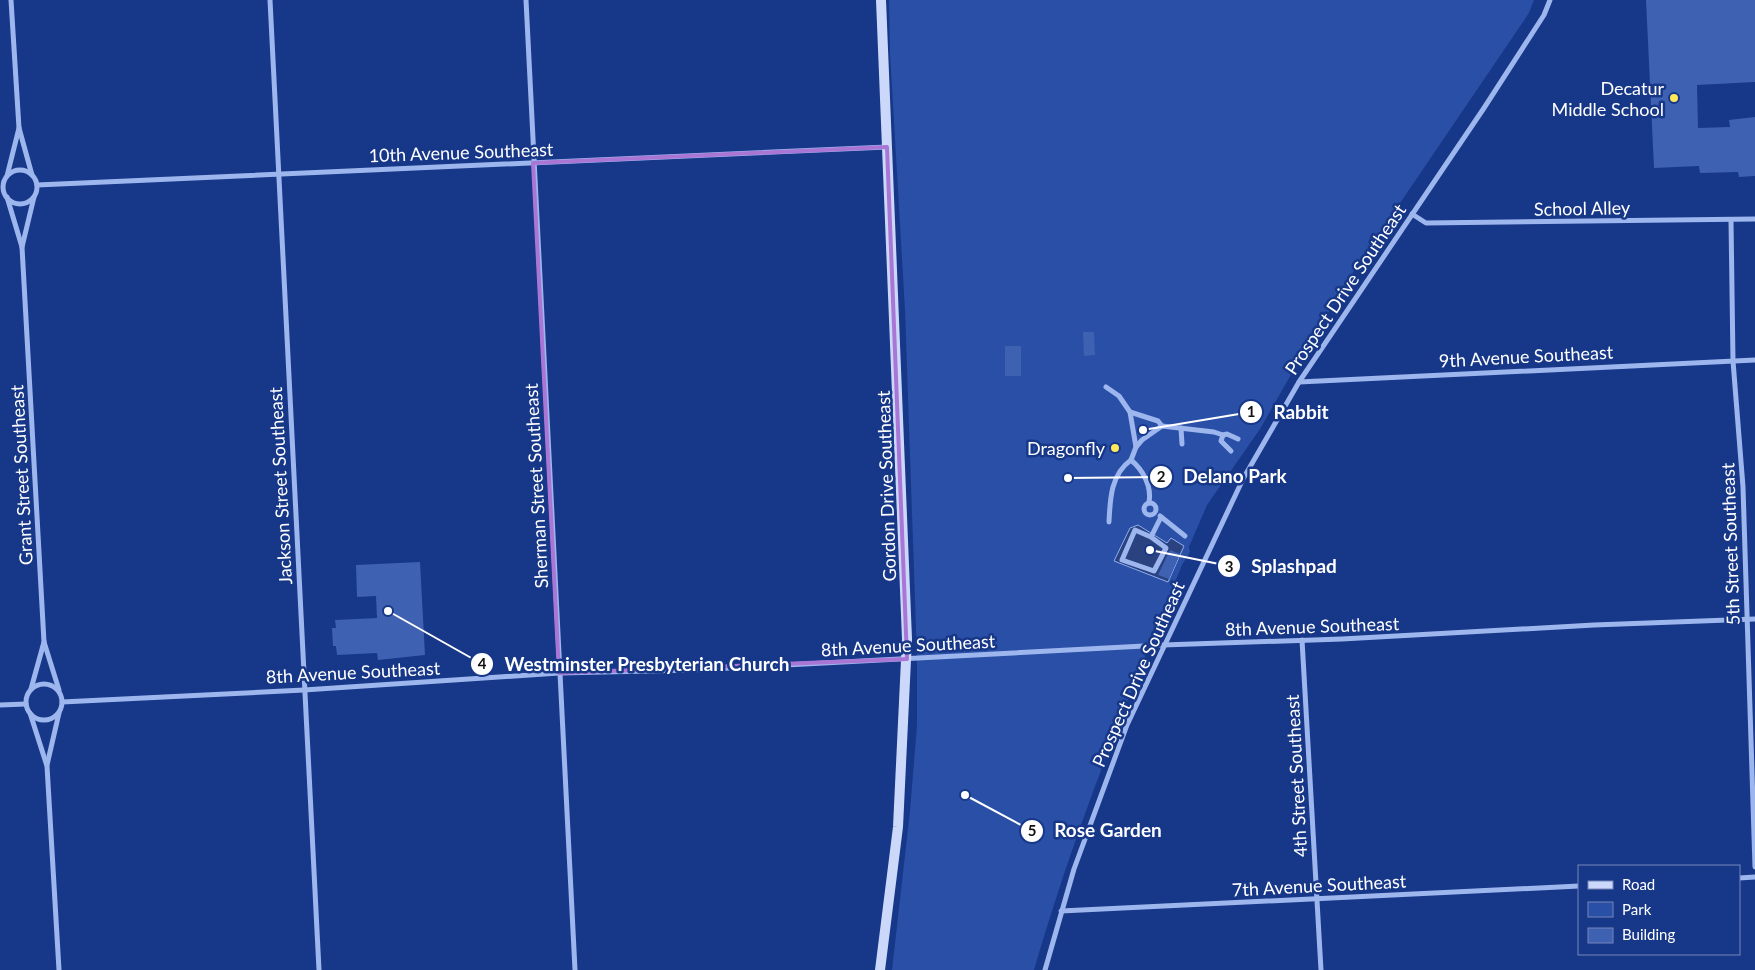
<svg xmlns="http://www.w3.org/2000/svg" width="1755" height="970" font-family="Lato,sans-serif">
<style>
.green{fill:#294fa6}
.water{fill:#2a427f;stroke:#90aef1}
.building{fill:#3f61b2}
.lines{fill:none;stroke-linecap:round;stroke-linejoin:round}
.street{stroke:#9db6ee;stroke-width:5}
.secondary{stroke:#cbd8fa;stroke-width:10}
.marked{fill:none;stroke:#a976d5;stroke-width:4;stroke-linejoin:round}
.poi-dot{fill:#ffe85a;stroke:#173788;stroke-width:2}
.labels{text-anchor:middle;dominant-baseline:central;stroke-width:5;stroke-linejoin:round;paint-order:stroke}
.poi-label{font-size:18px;fill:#fff;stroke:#173788;text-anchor:end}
.street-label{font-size:18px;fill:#fff;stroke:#173788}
.leader{fill:none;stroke:#fff;stroke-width:2}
.callout-dot{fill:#fff;stroke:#173788;stroke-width:2}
.mark-label{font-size:15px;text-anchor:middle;font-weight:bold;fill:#111}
.callout-label{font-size:19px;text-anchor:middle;font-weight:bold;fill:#fff;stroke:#173788;stroke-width:5;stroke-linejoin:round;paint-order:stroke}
</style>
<rect width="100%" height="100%" fill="#173788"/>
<path class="green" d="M889,0H1534L1529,13L1354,271L1301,357L1260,429L1207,505L1189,547L1190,552L1182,565C1128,698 1074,832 1034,970H892L910,811L917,725V658L905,310L890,53Z"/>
<polygon class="water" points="1138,525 1167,543 1171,538 1184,546 1168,582 1114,561 1130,528"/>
<g class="building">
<polygon points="1646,0 1755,0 1755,82 1697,85 1698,128 1730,127 1729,120 1755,117 1755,176 1739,177 1738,172 1700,173 1699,166 1654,168"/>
<polygon points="1083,332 1094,332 1095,355 1084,356"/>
<rect x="1005" y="346" width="16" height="30"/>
<polygon points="1170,550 1180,554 1169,579 1158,575"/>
<polygon points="420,562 425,655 378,660 377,653 337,655 336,646 333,646 332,628 336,628 335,620 377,618 376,596 357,597 356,565"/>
</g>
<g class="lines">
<g class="street">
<polyline points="11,0 19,128 32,175"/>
<polyline points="270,0 319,970"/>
<polyline points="526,0 575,970"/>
<circle cx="20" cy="187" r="17"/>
<polyline points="7,176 19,128"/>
<polyline points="37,185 887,147"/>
<polyline points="7,197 22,247 44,642 59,690"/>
<polyline points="1412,214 1426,223 1755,219"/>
<polyline points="1731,220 1733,361 1743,487 1755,867"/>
<polyline points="22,247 34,197"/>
<polyline points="1299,382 1755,360"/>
<polyline points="1106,387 1119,396 1130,412 1158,421 1162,426"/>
<polyline points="1130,412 1136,447"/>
<polyline points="1181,428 1182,444"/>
<polyline points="1223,435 1227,434 1238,439"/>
<circle cx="1150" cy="509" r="6"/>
<path d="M1149,503C1152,486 1143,470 1131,460L1136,447L1142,440L1162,426L1214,432L1223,435L1221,441L1231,451"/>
<polyline points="1160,516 1185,536"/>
<path d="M1109,522C1110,499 1111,474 1131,460"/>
<polyline points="1151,537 1135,530 1122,560 1154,571 1166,548 1151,537 1161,517"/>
<polyline points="1302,640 1321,970"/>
<circle cx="44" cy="702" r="18"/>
<polyline points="31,689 44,642"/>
<polyline points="62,702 304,690 559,673 693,670 1163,645 1342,639 1594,625 1755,619"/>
<polyline points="0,705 26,704"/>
<polyline points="30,713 47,766 59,970"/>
<polyline points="47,765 59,713"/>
<polyline points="1739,878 1755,877"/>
<polyline points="1061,911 1579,886"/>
<polyline points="1045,970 1074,869 1127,725 1243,479 1299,382 1484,108 1544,15 1550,0"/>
</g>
<polyline class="secondary" points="880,970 898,827 907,639 881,0"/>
</g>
<path class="marked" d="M887,147L907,659L559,673L533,163Z"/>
<g class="poi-dot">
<circle cx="1674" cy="98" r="5"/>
<circle cx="1115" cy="448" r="5"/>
</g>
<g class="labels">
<g class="poi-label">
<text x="1664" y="88">Decatur<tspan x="1664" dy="21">Middle School</tspan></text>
<text x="1105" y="448">Dragonfly</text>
</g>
<g class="street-label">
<text transform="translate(461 152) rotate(-2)">10th Avenue Southeast</text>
<text transform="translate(1582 208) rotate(-1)">School Alley</text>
<text transform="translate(1345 289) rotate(-56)">Prospect Drive Southeast</text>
<text transform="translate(1526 356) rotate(-3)">9th Avenue Southeast</text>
<text transform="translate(21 475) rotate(-93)">Grant Street Southeast</text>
<text transform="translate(280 486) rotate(-93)">Jackson Street Southeast</text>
<text transform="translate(536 486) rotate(-93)">Sherman Street Southeast</text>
<text transform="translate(886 486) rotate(-92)">Gordon Drive Southeast</text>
<text transform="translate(1730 544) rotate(-92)">5th Street Southeast</text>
<text transform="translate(1312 626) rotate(-2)">8th Avenue Southeast</text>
<text transform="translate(908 645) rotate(-3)">8th Avenue Southeast</text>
<text transform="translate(353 672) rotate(-3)">8th Avenue Southeast</text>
<text transform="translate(1138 674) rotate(-66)">Prospect Drive Southeast</text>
<text transform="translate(1296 776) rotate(-93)">4th Street Southeast</text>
<text transform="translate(1319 885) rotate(-3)">7th Avenue Southeast</text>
</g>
</g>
<path class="leader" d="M1143 430L1251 412M1068 478L1161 477M1150 550L1229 566M388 611L482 664M965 795L1032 831"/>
<g class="callout-dot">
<circle cx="1143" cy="430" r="5"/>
<circle cx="1068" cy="478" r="5"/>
<circle cx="1150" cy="550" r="5"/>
<circle cx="388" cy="611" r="5"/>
<circle cx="965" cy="795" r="5"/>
<circle cx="1251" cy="412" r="12"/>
<circle cx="1161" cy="477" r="12"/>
<circle cx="1229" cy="566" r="12"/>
<circle cx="482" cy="664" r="12"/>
<circle cx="1032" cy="831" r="12"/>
</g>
<g class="mark-label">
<text x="1251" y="417">1</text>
<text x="1161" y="482">2</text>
<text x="1229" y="572">3</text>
<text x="482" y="669">4</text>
<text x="1032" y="836">5</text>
</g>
<g class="callout-label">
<text x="1301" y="419">Rabbit</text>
<text x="1235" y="483">Delano Park</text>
<text x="1294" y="573">Splashpad</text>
<text x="647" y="671">Westminster Presbyterian Church</text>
<text x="1108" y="837">Rose Garden</text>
</g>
<rect x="1578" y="865" width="162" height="90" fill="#173788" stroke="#7487b8"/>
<rect x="1588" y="881" width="25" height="8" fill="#cbd8fa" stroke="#7487b8"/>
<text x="1622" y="890" font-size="15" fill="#ffffff">Road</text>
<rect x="1588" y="902" width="25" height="15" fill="#294fa6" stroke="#7487b8"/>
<text x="1622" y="915" font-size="15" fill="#ffffff">Park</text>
<rect x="1588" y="928" width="25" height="15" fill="#3f61b2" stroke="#7487b8"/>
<text x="1622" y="940" font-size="15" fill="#ffffff">Building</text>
</svg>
